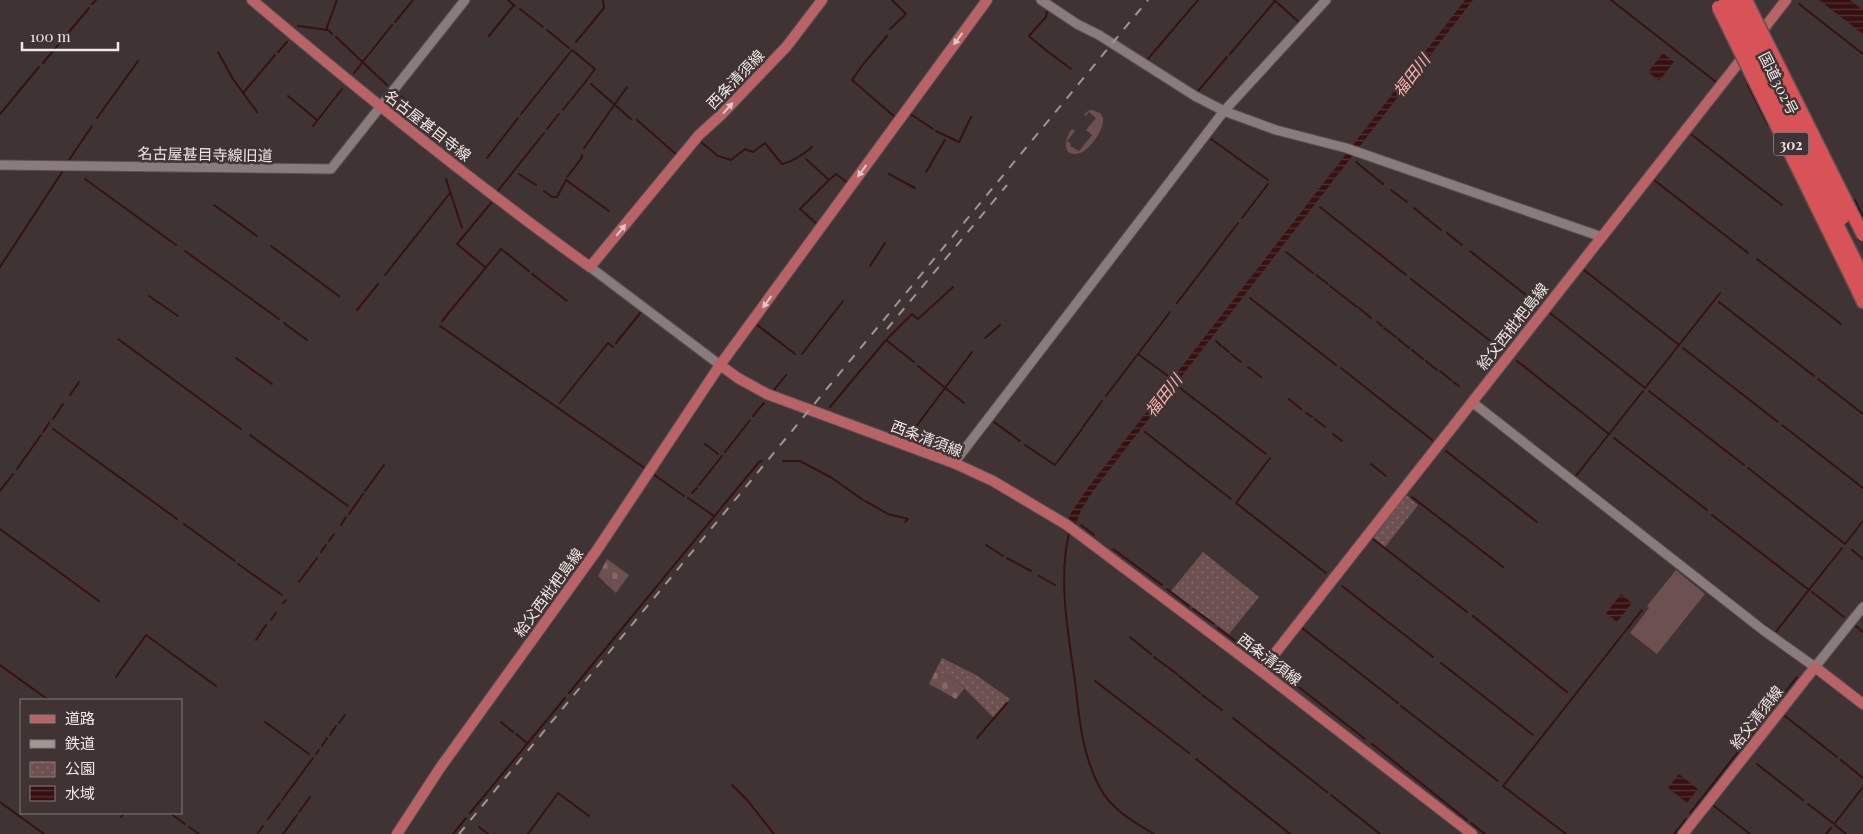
<svg xmlns="http://www.w3.org/2000/svg" width="1863" height="834" font-family="'Playfair Display','Noto Sans JP',serif">
<style>
.green{fill:#6d5150}
.cemetery{fill:url(#cemetery-stones)}
.park{fill:url(#park-dots)}
.water{fill:url(#water-rules)}
.lines{fill:none;stroke-linecap:round;stroke-linejoin:round}
.stream{stroke:#371112;stroke-width:2}
.minor-casing{stroke:#5b5050;stroke-width:11}
.major-casing{stroke:#5b5050;stroke-width:12}
.highway-casing{stroke:#5b5050;stroke-width:15}
.minor{stroke:#8a7c7c;stroke-width:9}
.major{stroke:#b96366;stroke-width:10}
.highway{stroke:#d85358;stroke-width:12}
.rail{stroke:#9f9695;stroke-width:2;stroke-dasharray:9 9;stroke-linecap:butt}
.highway-bridge-casing{stroke:#5b5050;stroke-width:15;stroke-linecap:butt}
.highway-bridge{stroke:#d85358;stroke-width:12}
.oneway{fill:#e2c7c8}
.labels{text-anchor:middle;dominant-baseline:central;stroke-width:5;stroke-linejoin:round;paint-order:stroke}
.shield{fill:#3f3433;stroke:#bbb2b2;stroke-width:1}
.shield-label{font-size:14px;font-weight:bold;fill:#f0e8e8}
.street-label{font-size:15px;fill:#f0e8e8;stroke:#3f3433}
.water-label{font-size:16px;font-style:italic;fill:#fdb0ae;stroke:#3f3433}
</style>
<defs>
<pattern id="cemetery-stones" width="16" height="16" patternUnits="userSpaceOnUse" patternTransform="scale(1.25)"><rect width="16" height="16" fill="#6d5150"/><path d="M2 7V4a2 2 0 0 1 4 0v3zM10 15v-3a2 2 0 0 1 4 0v3z" fill="#826a69"/></pattern>
<pattern id="park-dots" width="8" height="8" patternUnits="userSpaceOnUse" patternTransform="scale(1.25)"><rect width="8" height="8" fill="#6d5150"/><path d="M2 2h.1M6 6h.1" fill="none" stroke="#826a69" stroke-width="1.8" stroke-linecap="round"/></pattern>
<pattern id="water-rules" width="6" height="5" patternUnits="userSpaceOnUse" patternTransform="scale(1.25)"><rect width="6" height="5" fill="#371112"/><path d="M0 2.5h6" fill="none" stroke="#543434"/></pattern>
</defs>
<rect width="100%" height="100%" fill="#3f3433"/>
<g class="green">
<path d="M1092,110L1100,113L1103,118C1105,128 1090,150 1080,153C1062,159 1064,138 1072,129L1075,131L1067,141L1071,144L1070,146L1079,151L1092,135L1086,130L1096,118L1089,112L1086,116L1084,115L1088,111Z"/>
<polygon points="1676,570 1705,594 1657,654 1630,633 1649,608 1647,606"/>
</g>
<g class="cemetery">
<polygon points="607,559 629,575 616,593 598,576"/>
<polygon points="936,670 958,682 964,689 956,699 929,684"/>
</g>
<g class="park">
<polygon points="1406,495 1418,505 1385,547 1373,538"/>
<polygon points="1203,552 1259,597 1229,634 1171,591"/>
<polygon points="942,658 976,675 1010,699 994,718 958,682 936,670"/>
</g>
<g class="water">
<polygon points="1465,0 1473,0 1093,491 1081,510 1074,529 1067,523 1071,513 1087,489"/>
<polygon points="1819,0 1850,0 1863,10 1863,34"/>
<polygon points="1663,53 1674,62 1659,81 1648,72"/>
<polygon points="1621,594 1632,603 1617,622 1606,613"/>
<polygon points="1679,774 1698,789 1687,803 1668,788"/>
</g>
<g class="lines">
<g class="stream">
<polyline points="508,0 515,6"/>
<polyline points="1274,0 1300,23"/>
<polyline points="1611,0 1716,82"/>
<polyline points="92,4 96,0"/>
<polyline points="1799,4 1863,54"/>
<polyline points="520,9 543,27"/>
<path d="M1047,12L1046,17L1029,36C1043,49 1057,58 1071,69"/>
<polyline points="395,22 413,0"/>
<polyline points="298,26 328,30 332,34"/>
<polyline points="890,29 906,14 892,0"/>
<polyline points="326,30 337,0"/>
<polyline points="547,30 569,48"/>
<polyline points="489,36 514,5"/>
<polyline points="887,36 864,63 852,80 896,118"/>
<polyline points="336,37 387,85"/>
<polyline points="576,42 604,8 603,0"/>
<polyline points="218,52 233,79 257,112"/>
<polyline points="278,52 287,42"/>
<polyline points="1230,54 1275,1"/>
<polyline points="1147,60 1198,0"/>
<polyline points="43,63 89,8"/>
<polyline points="354,73 392,25"/>
<polyline points="591,84 631,119"/>
<polyline points="1748,85 1768,125"/>
<polyline points="1198,91 1227,57"/>
<polyline points="243,93 275,55"/>
<polyline points="398,94 454,138"/>
<polyline points="288,96 317,120"/>
<polyline points="571,100 582,86"/>
<polyline points="563,110 569,102"/>
<polyline points="909,113 933,129"/>
<polyline points="0,114 39,67"/>
<polyline points="521,114 572,50 595,69 583,85"/>
<polyline points="97,118 138,61"/>
<polyline points="637,120 678,156"/>
<polyline points="313,126 342,89"/>
<polyline points="547,129 559,114"/>
<polyline points="936,131 959,142 971,117"/>
<polyline points="1692,135 1782,205"/>
<polyline points="1211,139 1268,180"/>
<path d="M701,142L718,156L731,160L745,149L753,152L765,143L782,164C794,161 803,155 812,147"/>
<polyline points="1777,143 1788,162"/>
<polyline points="455,145 457,141"/>
<polyline points="584,148 627,87"/>
<polyline points="450,152 453,148"/>
<polyline points="487,158 518,118"/>
<polyline points="806,159 829,180 836,174 849,184"/>
<polyline points="69,160 92,126"/>
<polyline points="1356,162 1383,184"/>
<polyline points="926,172 945,140"/>
<polyline points="519,174 536,185"/>
<polyline points="889,174 915,188"/>
<polyline points="567,177 581,159 582,155"/>
<polyline points="85,179 176,245"/>
<polyline points="446,179 462,228"/>
<polyline points="566,180 609,211"/>
<polyline points="1654,180 1748,253"/>
<polyline points="1391,190 1407,202"/>
<polyline points="544,191 552,197 557,197 566,180"/>
<polyline points="497,192 544,133"/>
<polyline points="1855,200 1863,217"/>
<polyline points="214,205 257,236"/>
<polyline points="1320,207 1406,275"/>
<polyline points="1414,208 1441,230"/>
<polyline points="1242,218 1268,184"/>
<polyline points="818,225 800,209 829,180"/>
<polyline points="1447,233 1462,245"/>
<polyline points="271,246 339,296"/>
<polyline points="185,251 279,319"/>
<polyline points="1470,251 1540,306"/>
<polyline points="1286,252 1313,273"/>
<polyline points="1757,259 1841,324"/>
<polyline points="870,266 885,243"/>
<polyline points="0,267 62,172"/>
<polyline points="485,267 457,244 491,203"/>
<polyline points="1584,270 1679,345"/>
<polyline points="532,274 567,301"/>
<polyline points="385,275 450,193"/>
<polyline points="1316,275 1328,284"/>
<polyline points="1411,279 1502,350"/>
<polyline points="1330,286 1357,307"/>
<polyline points="149,296 178,316"/>
<polyline points="1250,298 1336,365"/>
<polyline points="1719,302 1814,376"/>
<polyline points="1177,303 1238,223"/>
<polyline points="1359,308 1371,318"/>
<polyline points="357,310 378,284"/>
<polyline points="1550,313 1645,388 1720,293"/>
<polyline points="442,321 501,249 529,271"/>
<polyline points="1377,322 1382,326"/>
<polyline points="284,323 307,340"/>
<polyline points="756,324 795,354"/>
<polyline points="440,326 646,469"/>
<polyline points="1384,328 1396,337"/>
<polyline points="985,338 1000,325"/>
<polyline points="118,339 241,429"/>
<polyline points="887,339 912,314 918,319 953,287"/>
<polyline points="1398,339 1409,348"/>
<polyline points="1216,341 1221,346"/>
<polyline points="616,343 641,312"/>
<polyline points="1223,347 1229,352"/>
<polyline points="1683,348 1778,422"/>
<polyline points="1412,350 1423,359"/>
<polyline points="802,354 843,301"/>
<polyline points="1231,354 1241,362"/>
<polyline points="236,358 272,384"/>
<polyline points="1426,361 1437,370"/>
<polyline points="1517,361 1609,434"/>
<polyline points="918,366 964,403"/>
<polyline points="1248,367 1261,377"/>
<polyline points="1341,368 1432,440"/>
<polyline points="1440,371 1451,380"/>
<polyline points="1168,376 1138,354 1170,312"/>
<polyline points="1818,379 1863,414"/>
<polyline points="1453,382 1459,386"/>
<polyline points="1180,388 1266,454"/>
<polyline points="774,390 786,375"/>
<polyline points="1649,391 1744,465"/>
<polyline points="70,395 79,382"/>
<polyline points="1106,396 1138,354"/>
<polyline points="1289,399 1301,409"/>
<polyline points="560,403 608,343 613,347"/>
<polyline points="830,407 886,340 914,362"/>
<polyline points="1306,413 1312,417"/>
<polyline points="753,416 764,403"/>
<polyline points="53,419 63,404"/>
<polyline points="1315,419 1325,427"/>
<polyline points="994,422 1020,441"/>
<polyline points="1782,425 1863,488"/>
<polyline points="1083,427 1102,401"/>
<polyline points="53,429 177,519"/>
<polyline points="43,432 49,423"/>
<polyline points="1145,432 1231,499"/>
<polyline points="1333,434 1342,441"/>
<polyline points="250,435 348,506"/>
<polyline points="1614,438 1707,510"/>
<polyline points="906,440 972,352"/>
<polyline points="705,444 718,454"/>
<polyline points="1533,444 1575,477 1643,391"/>
<polyline points="1025,445 1055,465 1082,429"/>
<polyline points="1446,451 1537,522"/>
<polyline points="725,452 750,420"/>
<polyline points="1270,458 1236,503 1326,573"/>
<polyline points="783,461 800,461 832,478 863,500"/>
<polyline points="1371,464 1386,476"/>
<polyline points="1748,468 1845,544 1863,521"/>
<polyline points="17,469 41,435"/>
<polyline points="653,474 684,496"/>
<polyline points="1579,480 1624,515"/>
<polyline points="699,485 722,456"/>
<polyline points="0,491 13,474"/>
<polyline points="365,491 384,465"/>
<polyline points="692,493 697,488"/>
<polyline points="1412,497 1503,567"/>
<polyline points="688,498 714,516"/>
<polyline points="865,501 888,514 908,519 905,522"/>
<polyline points="349,514 363,494"/>
<polyline points="1712,515 1809,590"/>
<polyline points="184,524 235,561"/>
<polyline points="341,525 346,517"/>
<polyline points="1081,525 1094,535"/>
<polyline points="0,529 99,601"/>
<path d="M1069,533C1058,581 1068,632 1075,681C1079,717 1082,755 1100,788C1112,810 1134,822 1154,834"/>
<polyline points="1373,539 1467,612"/>
<polyline points="329,541 334,534"/>
<polyline points="986,545 1003,556"/>
<polyline points="1113,549 1162,585"/>
<polyline points="1852,550 1863,559"/>
<polyline points="321,552 326,545"/>
<polyline points="1007,558 1031,571"/>
<polyline points="238,564 282,595"/>
<polyline points="1039,576 1055,585"/>
<polyline points="299,582 317,558"/>
<polyline points="1342,586 1433,657"/>
<polyline points="1167,589 1189,606"/>
<polyline points="1812,592 1844,617"/>
<polyline points="1727,596 1739,606"/>
<polyline points="283,603 286,600"/>
<polyline points="1193,609 1214,624"/>
<polyline points="1748,613 1775,633 1842,548"/>
<polyline points="1473,616 1567,692"/>
<polyline points="271,620 276,613"/>
<polyline points="1856,626 1863,632"/>
<polyline points="1218,628 1238,643"/>
<polyline points="1302,628 1398,703"/>
<polyline points="1130,637 1151,654"/>
<polyline points="256,640 266,625"/>
<polyline points="1242,646 1255,655"/>
<polyline points="1154,657 1177,674"/>
<polyline points="1441,663 1533,735"/>
<polyline points="0,665 47,699"/>
<polyline points="1282,674 1365,739"/>
<polyline points="1179,676 1200,693"/>
<polyline points="116,677 146,635 216,686"/>
<polyline points="1095,681 1189,753"/>
<polyline points="569,693 759,462 762,461"/>
<polyline points="1202,695 1222,710"/>
<polyline points="1401,706 1498,781"/>
<polyline points="1785,716 1837,757"/>
<polyline points="1233,718 1327,792"/>
<polyline points="265,722 309,754"/>
<polyline points="501,722 513,732"/>
<polyline points="339,723 345,715"/>
<polyline points="516,734 527,743"/>
<polyline points="330,735 336,726"/>
<polyline points="977,738 1007,703"/>
<polyline points="1372,744 1467,820"/>
<polyline points="322,746 327,738"/>
<polyline points="316,754 319,750"/>
<polyline points="1196,759 1290,834"/>
<polyline points="1841,760 1863,778"/>
<polyline points="1757,764 1803,800"/>
<polyline points="732,785 748,801 774,834"/>
<polyline points="1331,795 1380,834"/>
<polyline points="282,800 313,758"/>
<polyline points="0,802 44,834"/>
<polyline points="1808,804 1833,823"/>
<polyline points="1714,806 1750,834"/>
<polyline points="299,812 310,797"/>
<polyline points="170,813 185,824"/>
<polyline points="470,813 565,698"/>
<polyline points="1690,813 1797,677"/>
<polyline points="121,817 124,813"/>
<polyline points="268,819 280,803"/>
<polyline points="1471,823 1485,834"/>
<polyline points="1835,823 1863,787"/>
<polyline points="1835,825 1846,834"/>
<polyline points="189,827 199,834"/>
<polyline points="479,827 488,834"/>
<polyline points="258,833 263,826"/>
<polyline points="283,834 297,815"/>
<polyline points="453,834 466,818"/>
<polyline points="528,834 558,793 589,816"/>
<polyline points="1566,834 1503,786 1642,610"/>
<polyline points="1674,834 1686,819"/>
<polyline points="1826,834 1831,828"/>
</g>
<defs>
<g id="minor">
<polyline points="1041,0 1077,24 1099,35 1195,96 1224,111 1276,130 1346,148 1602,237"/>
<polyline points="0,165 331,169 465,0"/>
<polyline points="590,267 720,365"/>
<polyline points="1472,402 1763,630 1815,667 1863,607"/>
<polyline points="954,463 1224,111 1326,0"/>
</g>
<g id="major">
<path d="M252,0C362,93 473,183 590,267L699,135L722,114L787,46L822,0"/>
<polyline points="1758,36 1786,0"/>
<polyline points="720,365 738,378 767,394 954,463 993,481 1067,525 1261,671 1472,834"/>
<polyline points="1261,671 1747,52"/>
<polyline points="397,834 440,768 597,550 720,365 987,0"/>
<polyline points="1683,834 1815,667 1863,704"/>
</g>
<g id="highway">
<polyline points="1852,266 1863,289"/>
<polyline points="1853,281 1863,302"/>
</g>
</defs>
<use href="#minor" class="minor-casing"/>
<use href="#major" class="major-casing"/>
<use href="#highway" class="highway-casing"/>
<use href="#minor" class="minor"/>
<use href="#major" class="major"/>
<use href="#highway" class="highway"/>
<g class="rail">
<polyline points="887,329 1007,185"/>
<polyline points="459,834 1148,0"/>
</g>
<defs>
<g id="highway-bridge">
<polyline points="1725,0 1863,276"/>
<polyline points="1736,0 1843,218"/>
<polyline points="1746,0 1863,235"/>
<polyline points="1718,7 1853,281"/>
</g>
</defs>
<use href="#highway-bridge" class="highway-bridge-casing"/>
<use href="#highway-bridge" class="highway-bridge"/>
</g>
<defs><path id="oneway-solid" d="M-6-.8H1V-3.2L6.5 0L1 3.2V.8H-6Z" transform="scale(1.25)"/></defs>
<g class="oneway">
<use href="#oneway-solid" transform="translate(958 39) rotate(126)"/>
<use href="#oneway-solid" transform="translate(728 108) rotate(-48)"/>
<use href="#oneway-solid" transform="translate(862 171) rotate(126)"/>
<use href="#oneway-solid" transform="translate(621 230) rotate(-51)"/>
<use href="#oneway-solid" transform="translate(767 302) rotate(126)"/>
</g>
<g class="labels">
<rect class="shield" x="1773.5" y="132.5" width="35" height="23" rx="4"/>
<g class="shield-label">
<text x="1791" y="144">302</text>
</g>
<g class="street-label">
<text transform="translate(735 79) rotate(-46)">西条清須線</text>
<text transform="translate(1779 83) rotate(63)">国道302号</text>
<text transform="translate(428 125) rotate(38)">名古屋甚目寺線</text>
<text transform="translate(205 154) rotate(1)">名古屋甚目寺線旧道</text>
<text transform="translate(1512 326) rotate(-52)">給父西枇杷島線</text>
<text transform="translate(927 438) rotate(21)">西条清須線</text>
<text transform="translate(548 592) rotate(-54)">給父西枇杷島線</text>
<text transform="translate(1270 659) rotate(37)">西条清須線</text>
<text transform="translate(1756 717) rotate(-52)">給父清須線</text>
</g>
<g class="water-label">
<text transform="translate(1411 75) rotate(-52)">福田川</text>
<text transform="translate(1163 395) rotate(-52)">福田川</text>
</g>
</g>
<rect x="20" y="699" width="162" height="115" fill="#3f3433" stroke="#867c7b"/>
<rect x="30" y="715" width="25" height="8" fill="#b96366" stroke="#867c7b"/>
<text x="65" y="724" font-size="15" fill="#f0e8e8">道路</text>
<rect x="30" y="740" width="25" height="8" fill="#9f9695" stroke="#867c7b"/>
<text x="65" y="749" font-size="15" fill="#f0e8e8">鉄道</text>
<rect x="30" y="762" width="25" height="15" fill="url(#park-dots)" stroke="#867c7b"/>
<text x="65" y="774" font-size="15" fill="#f0e8e8">公園</text>
<rect x="30" y="786" width="25" height="15" fill="url(#water-rules)" stroke="#867c7b"/>
<text x="65" y="799" font-size="15" fill="#f0e8e8">水域</text>
<path d="M22 42v8h96v-8" fill="none" stroke="#f0e8e8" stroke-width="2.5"/>
<text x="30" y="42" font-size="15" fill="#f0e8e8" stroke="#3f3433" stroke-width="4" paint-order="stroke">100 m</text>
</svg>
